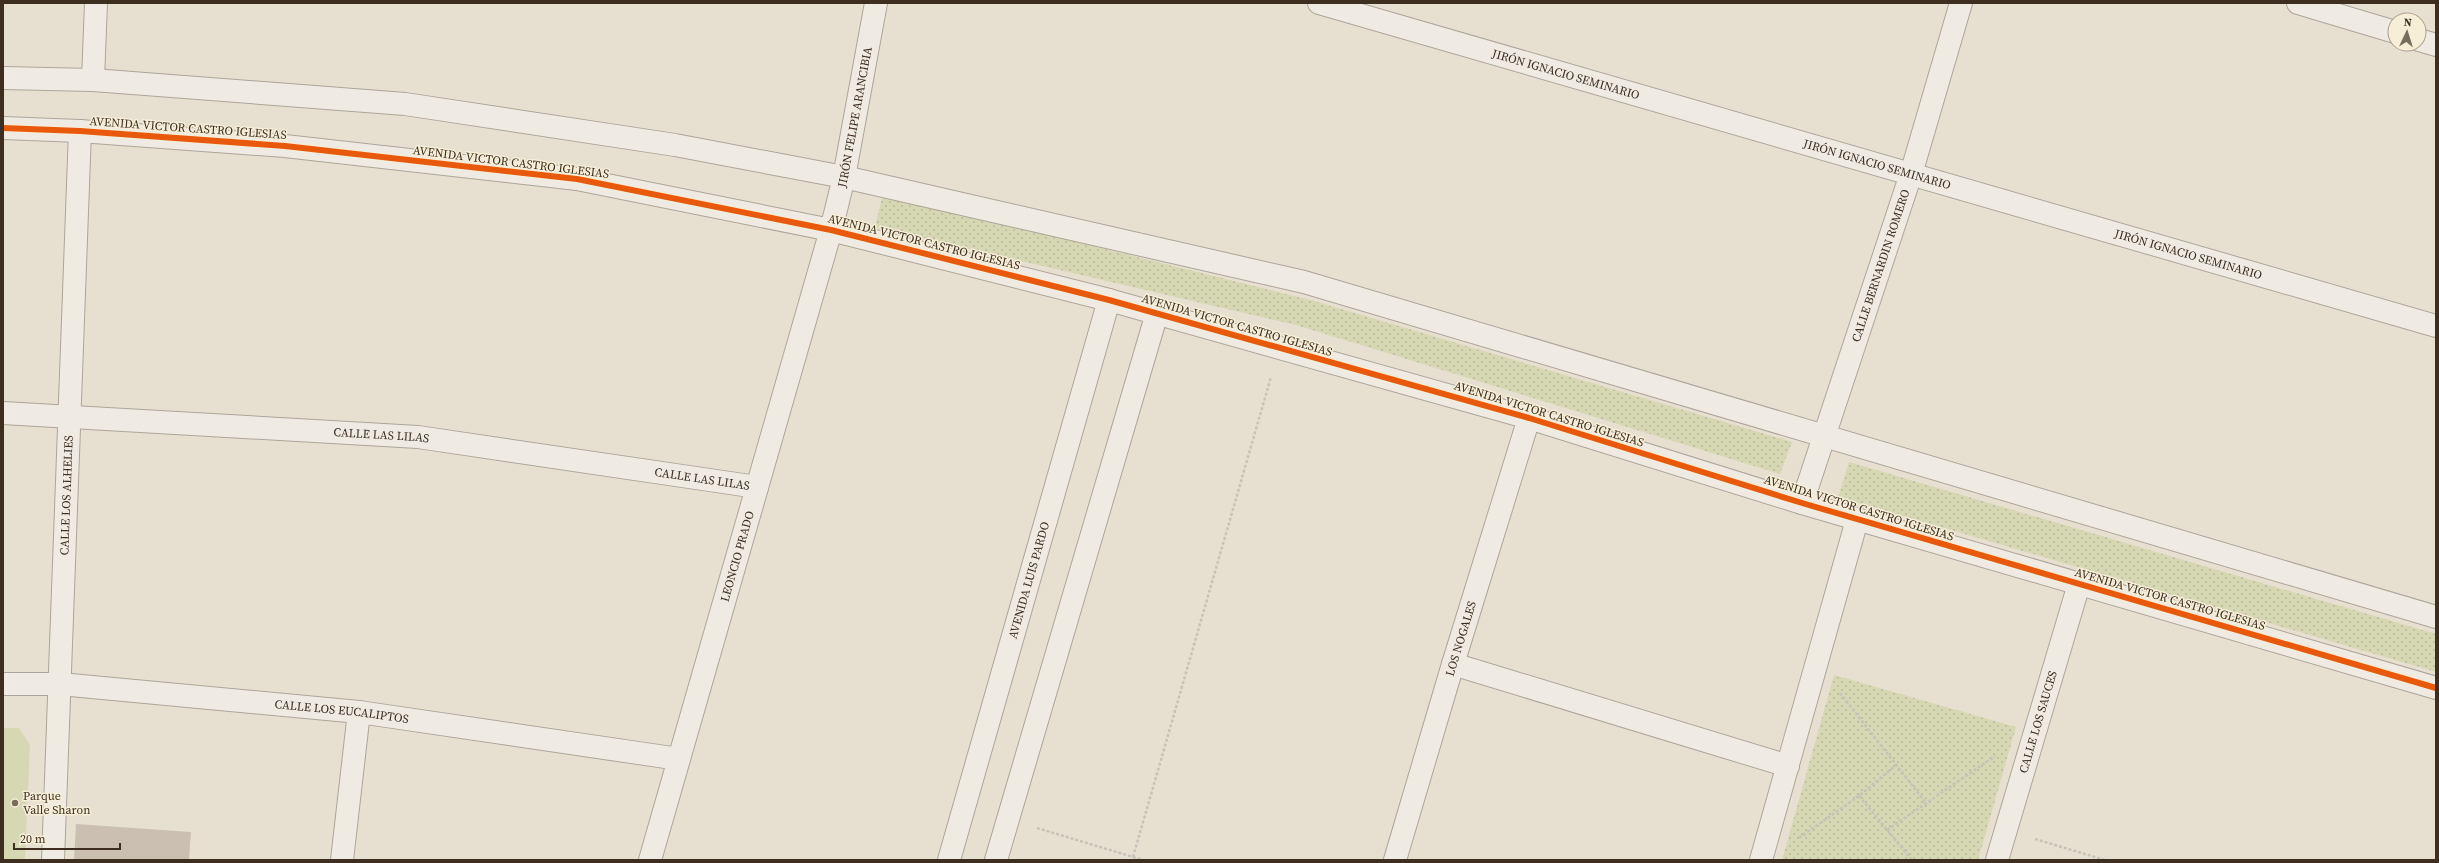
<svg xmlns="http://www.w3.org/2000/svg" width="2439" height="863" font-family="'Source Serif 4',serif">
<style>
.grass{fill:url(#grass-dots)}
.pitch{fill:#d6d7b3}
.building{fill:#cbbfb2}
.lines{fill:none;stroke-linecap:round;stroke-linejoin:round}
.minor-casing{stroke:#ada599;stroke-width:24}
.path{stroke:#c8c2b9;stroke-width:2.5;stroke-dasharray:3 2;stroke-linecap:butt}
.minor{stroke:#efebe3;stroke-width:22}
.cycleway-casing{stroke:#f7eed8;stroke-width:8}
.cycleway{stroke:#e8590c;stroke-width:6}
.poi-dot{fill:#786c5e;stroke:#f7eed8;stroke-width:1.5}
.labels{text-anchor:middle;dominant-baseline:central;stroke-width:3;stroke-linejoin:round;paint-order:stroke}
.street-label{font-size:12px;fill:#3d2e20;stroke:#f7eed8}
.poi-label{font-size:12px;fill:#3d2e20;stroke:#f7eed8;text-anchor:start}
</style>
<defs>
<pattern id="grass-dots" width="8" height="8" patternUnits="userSpaceOnUse"><rect width="8" height="8" fill="#d6d7b3"/><path d="M2 2h.1M6 6h.1" fill="none" stroke="#b9b99a" stroke-width="1.8" stroke-linecap="round"/></pattern>
</defs>
<rect width="100%" height="100%" fill="#e7e0d1"/>
<g class="grass">
<polygon points="883,194 1314,301 1792,442 1780,474 1296,325 875,227"/>
<polygon points="1849,462 2436,634 2436,672 1838,497"/>
<polygon points="1834,675 2016,727 1978,860 1782,860"/>
</g>
<polygon class="pitch" points="3,728 19,728 30,745 25,860 3,860"/>
<polygon class="building" points="76,824 191,832 189,860 74,860"/>
<g class="lines">
<defs>
<g id="minor">
<path id="s1" d="M1319,3L2436,326"/>
<polyline points="2298,3 2395,32"/>
<polyline points="2419,40 2436,45"/>
<polyline points="3,78 93,80 405,104 675,145 844,177 1304,282 2436,617"/>
<polyline points="93,80 96,3"/>
<polyline points="3,128 80,131 285,146 577,179 831,230 1109,300 1529,418 1802,503 2436,688"/>
<path id="s2" d="M3,413L418,437L757,487"/>
<path id="s3" d="M1802,503L1911,174L1961,3"/>
<polyline points="1453,664 1788,766"/>
<path id="s4" d="M3,684H60L359,712L679,759"/>
<path id="s5" d="M53,860L80,131"/>
<polyline points="342,860 359,712"/>
<path id="s6" d="M650,860L831,230L844,177L876,3"/>
<path id="s7" d="M949,860L1109,300"/>
<polyline points="996,860 1157,313"/>
<path id="s8" d="M1395,860L1453,664L1529,418"/>
<polyline points="1761,860 1857,520"/>
<path id="s9" d="M1997,860L2079,584"/>
</g>
</defs>
<use href="#minor" class="minor-casing"/>
<g class="path">
<polyline points="1840,693 1926,803"/>
<polyline points="1859,796 1912,860"/>
<polyline points="1037,828 1143,860"/>
<polyline points="1887,830 1995,756"/>
<polyline points="1799,838 1859,796 1896,765"/>
<polyline points="2035,839 2105,860"/>
<polyline points="1133,857 1271,377"/>
</g>
<use href="#minor" class="minor"/>
<defs>
<polyline id="cycleway" points="3,128 80,131 285,146 577,179 831,230 1109,300 1529,418 1802,503 2436,688"/>
</defs>
<use href="#cycleway" class="cycleway-casing"/>
<use href="#cycleway" class="cycleway"/>
</g>
<circle class="poi-dot" cx="15" cy="803" r="4"/>
<g class="labels">
<g class="street-label">
<text stroke="none"><textPath href="#s1" startOffset="257">JIRÓN IGNACIO SEMINARIO</textPath></text>
<text stroke="none"><textPath href="#s6" startOffset="771">JIRÓN FELIPE ARANCIBIA</textPath></text>
<text transform="translate(188 128) rotate(4)">AVENIDA VICTOR CASTRO IGLESIAS</text>
<text transform="translate(511 162) rotate(7)">AVENIDA VICTOR CASTRO IGLESIAS</text>
<text stroke="none"><textPath href="#s1" startOffset="581">JIRÓN IGNACIO SEMINARIO</textPath></text>
<text transform="translate(924 242) rotate(14)">AVENIDA VICTOR CASTRO IGLESIAS</text>
<text stroke="none"><textPath href="#s1" startOffset="905">JIRÓN IGNACIO SEMINARIO</textPath></text>
<text stroke="none"><textPath href="#s3" startOffset="250">CALLE BERNARDIN ROMERO</textPath></text>
<text transform="translate(1237 325) rotate(16)">AVENIDA VICTOR CASTRO IGLESIAS</text>
<text transform="translate(1549 414) rotate(17)">AVENIDA VICTOR CASTRO IGLESIAS</text>
<text stroke="none"><textPath href="#s2" startOffset="379">CALLE LAS LILAS</textPath></text>
<text stroke="none"><textPath href="#s2" startOffset="703">CALLE LAS LILAS</textPath></text>
<text stroke="none"><textPath href="#s5" startOffset="365">CALLE LOS ALHELIES</textPath></text>
<text transform="translate(1859 508) rotate(17)">AVENIDA VICTOR CASTRO IGLESIAS</text>
<text stroke="none"><textPath href="#s6" startOffset="316">LEONCIO PRADO</textPath></text>
<text stroke="none"><textPath href="#s7" startOffset="291">AVENIDA LUIS PARDO</textPath></text>
<text transform="translate(2170 599) rotate(16)">AVENIDA VICTOR CASTRO IGLESIAS</text>
<text stroke="none"><textPath href="#s8" startOffset="231">LOS NOGALES</textPath></text>
<text stroke="none"><textPath href="#s4" startOffset="340">CALLE LOS EUCALIPTOS</textPath></text>
<text stroke="none"><textPath href="#s9" startOffset="144">CALLE LOS SAUCES</textPath></text>
</g>
<g class="poi-label">
<text x="23" y="796">Parque<tspan x="23" dy="14">Valle Sharon</tspan></text>
</g>
</g>
<rect width="2439" height="863" fill="none" stroke="#3d2e20" stroke-width="8"/>
<g transform="translate(2407 32) rotate(4)"><circle r="19" fill="#f7eed8" stroke="#ada18e"/>
<path d="M0-3L7 15L0 10L-7 15Z" fill="#786c5e"/>
<text y="-6" font-size="11" font-weight="bold" text-anchor="middle" fill="#3d2e20">N</text>
</g>
<path d="M14 843v6h106v-6" fill="none" stroke="#3d2e20" stroke-width="2"/>
<text x="20" y="843" font-size="12" fill="#3d2e20" stroke="#f7eed8" stroke-width="3" paint-order="stroke">20 m</text>
</svg>
